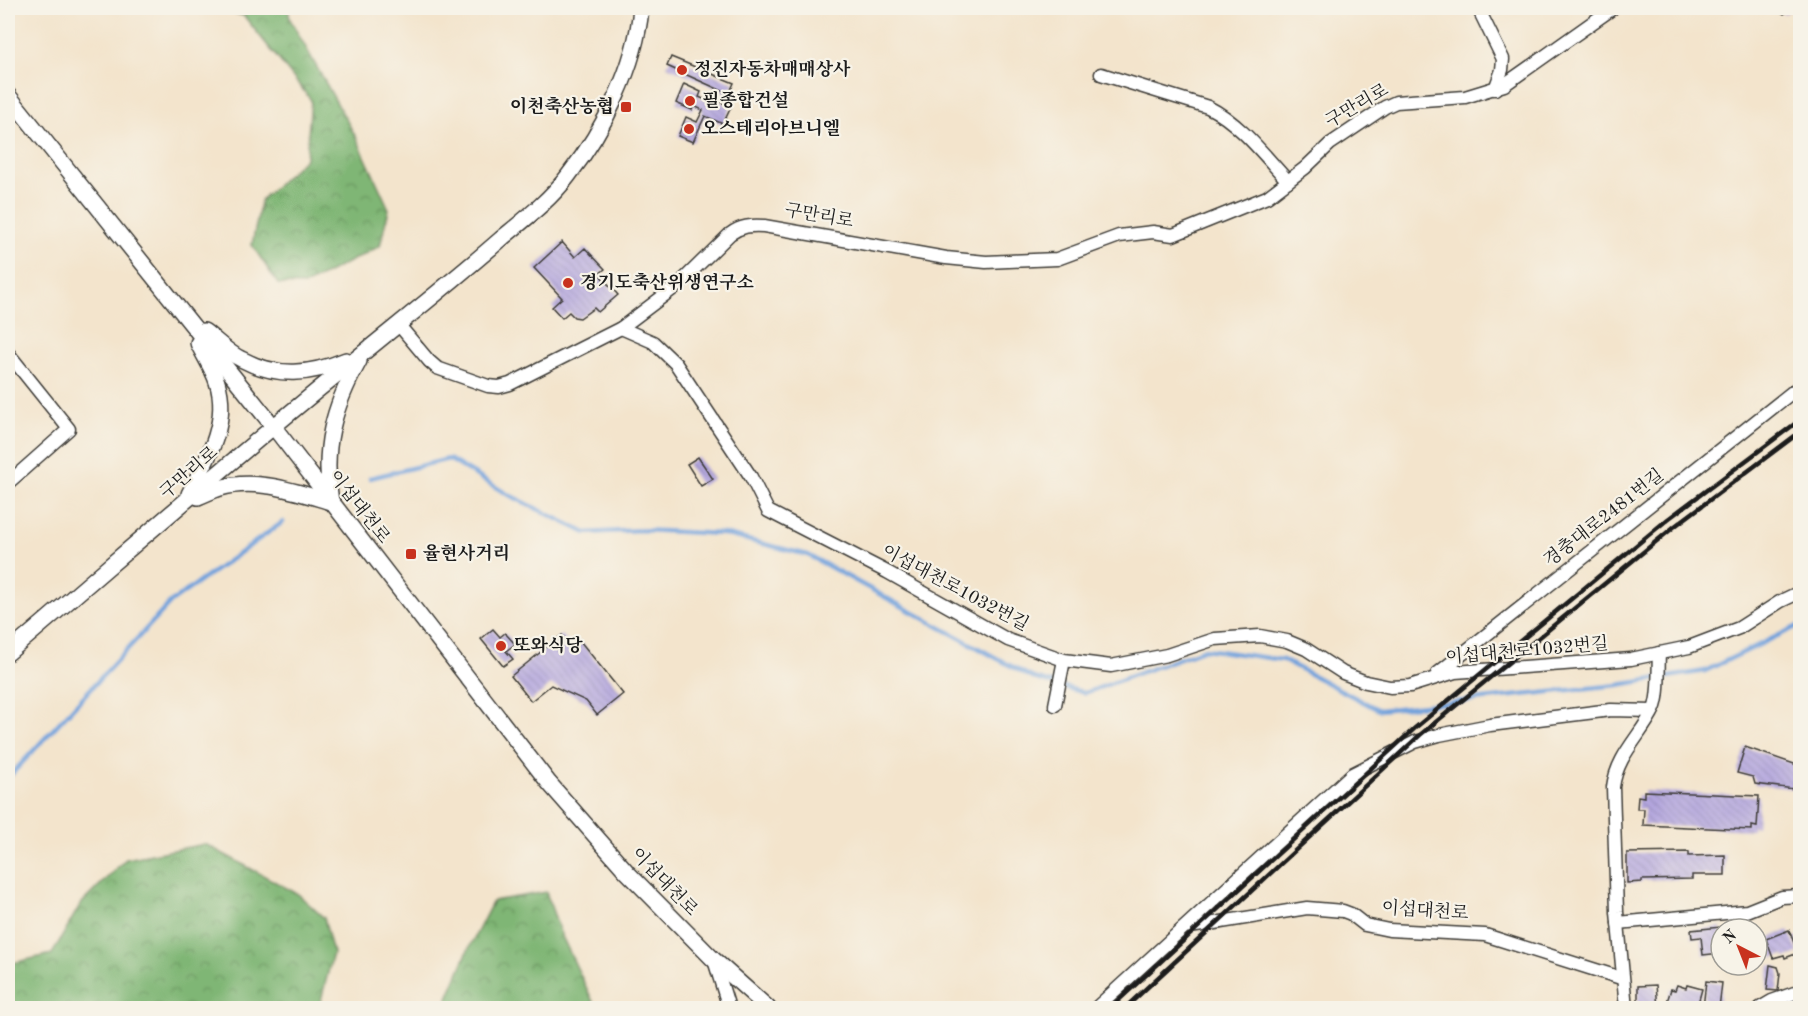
<svg xmlns="http://www.w3.org/2000/svg" width="1808" height="1016" font-family="'Old Standard TT','Noto Serif KR',serif">
<style>
.forest{fill:url(#forest-crowns);stroke:#4e6948;stroke-width:1.5}
.lines{fill:none;stroke-linecap:round;stroke-linejoin:round}
.stream{stroke:#72a2dc;stroke-width:4.5}
.building{fill:url(#building-back-hatch)}
.minor-casing{stroke:#3c3a36;stroke-width:15}
.tertiary-casing{stroke:#3c3a36;stroke-width:18}
.minor{stroke:#fff;stroke-width:12}
.tertiary{stroke:#fff;stroke-width:15}
.rail{stroke:#1c1c1c;stroke-width:4.5}
.poi-dot{fill:#c8321e;stroke:#f7f3e8;stroke-width:2}
.labels{text-anchor:middle;dominant-baseline:central;stroke-width:4.5;stroke-linejoin:round;paint-order:stroke}
.poi-label{font-size:18px;font-weight:bold;fill:#1c1c1c;stroke:#f7f3e8;text-anchor:start}
.street-label{font-size:18px;fill:#1c1c1c;stroke:#f7f3e8}
</style>
<defs>
<pattern id="forest-crowns" width="20" height="18" patternUnits="userSpaceOnUse" patternTransform="scale(1.5)"><rect width="20" height="18" fill="#7fb674"/><path d="M2 6a3 3 0 1 1 6 0M12 15a3 3 0 1 1 6 0" fill="none" stroke="#67935e"/></pattern>
<pattern id="building-back-hatch" width="6" height="6" patternUnits="userSpaceOnUse" patternTransform="scale(1.5)"><rect width="6" height="6" fill="#b3a6de"/><path d="M-1 5l2 2M0 0l6 6M5-1l2 2" fill="none" stroke="#998ebe"/></pattern>
</defs>
<rect width="100%" height="100%" fill="#f7f3e8"/>
<filter id="ink" filterUnits="userSpaceOnUse"><feTurbulence type="fractalNoise" baseFrequency=".0167" numOctaves="2"/><feDisplacementMap in="SourceGraphic" scale="12" xChannelSelector="R" yChannelSelector="G"/><feConvolveMatrix kernelMatrix="1 2 1 2 8 2 1 2 1" color-interpolation-filters="sRGB"/></filter>
<filter id="wash" filterUnits="userSpaceOnUse"><feTurbulence type="fractalNoise" baseFrequency=".008" numOctaves="4" result="noise"/><feDisplacementMap in="SourceGraphic" scale="24" xChannelSelector="R" yChannelSelector="G"/><feGaussianBlur stdDeviation="1.35" result="paint"/><feColorMatrix in="noise" values="0 0 0 0 0 0 0 0 0 0 0 0 0 0 0 0 0 1.4 0 .05"/><feComposite in="paint" operator="in"/></filter>
<g filter="url(#wash)">
<rect width="100%" height="100%" fill="#f3e4cc"/>
<g class="forest">
<polygon points="218,8 288,8 290,19 357,139 389,209 380,246 305,285 278,284 252,245 261,200 306,158 311,100 244,16"/>
<polygon points="205,844 298,894 324,918 333,953 319,1008 8,1008 8,964 52,954 80,905 126,859"/>
<polygon points="546,892 560,932 596,1008 441,1008 445,1005 468,950 493,901"/>
</g>
<g class="lines">
<g class="stream">
<polyline points="370,478 449,459 507,494 586,533 641,530 723,534 808,555 1033,678 1085,693 1205,649 1283,660 1379,710 1618,685 1705,671 1800,625"/>
<polyline points="8,778 171,602 283,522"/>
</g>
</g>
<g id="blocks">
<g class="building">
<polygon points="1774,8 1794,8 1784,14"/>
<polygon points="671,57 734,83 729,94 667,66"/>
<polygon points="684,84 701,92 699,97 708,101 710,97 731,107 723,124 705,116 693,142 678,136 686,117 697,122 703,110 694,106 692,110 676,103"/>
<polygon points="562,242 575,257 585,248 605,269 599,274 618,295 598,312 594,308 580,318 574,317 569,312 562,318 552,307 562,298 534,268"/>
<polygon points="698,457 713,479 701,486 687,464"/>
<polygon points="493,629 500,637 505,633 515,644 506,651 513,659 503,666 481,639"/>
<polygon points="562,635 572,647 580,641 623,694 597,715 586,701 551,685 531,701 511,676"/>
<polygon points="1745,747 1800,766 1794,789 1755,784 1753,777 1737,773"/>
<polygon points="1644,791 1759,796 1757,827 1752,826 1752,830 1643,825 1644,809 1637,809 1638,796 1644,797"/>
<polygon points="1689,852 1689,856 1725,855 1725,875 1692,875 1692,879 1642,880 1642,882 1627,883 1627,853"/>
<polygon points="1721,927 1721,953 1703,955 1701,937 1692,938 1691,930"/>
<polygon points="1789,930 1798,953 1785,958 1784,955 1773,958 1766,939"/>
<polygon points="1799,937 1800,941 1800,955 1795,938"/>
<polygon points="1770,965 1778,967 1780,973 1778,991 1767,990"/>
<polygon points="1706,981 1722,983 1719,1008 1703,1008"/>
<polygon points="1656,985 1658,1008 1638,1008 1638,986"/>
<polygon points="1677,985 1686,988 1687,985 1702,989 1697,1007 1691,1005 1690,1008 1665,1008 1671,989 1675,990"/>
</g>
</g>
</g>
<g filter="url(#ink)">
<use href="#blocks" fill-opacity="0" stroke="#3c3a36" stroke-width="1.5"/>
<g class="lines">
<defs>
<g id="minor">
<polyline points="1478,8 1503,59 1502,70 1495,89"/>
<path d="M1101,74L1208,107C1240,123 1264,155 1288,181"/>
<path d="M398,324L429,361L437,368L488,386L499,387L510,384L621,328L678,285L730,234C741,226 751,225 764,226L946,258L986,262L1057,259L1119,236L1153,232L1173,235L1267,197L1305,168L1330,144L1385,107L1396,102L1465,97L1504,85L1613,8"/>
<polyline points="621,328 653,342 676,364 751,477 768,511 887,572 1008,640 1064,660 1111,666 1167,655 1215,639 1260,636 1287,641 1306,649 1343,673 1366,682 1390,687 1410,686 1455,672 1631,659 1689,647 1739,628 1781,601 1800,592"/>
<polyline points="8,353 69,429 8,483"/>
<polyline points="1437,674 1800,386"/>
<polyline points="1055,705 1063,665"/>
<polyline points="1618,923 1747,911 1782,897 1800,896"/>
<polyline points="1190,927 1307,908 1343,911 1351,914 1365,925 1389,930 1485,935 1621,978"/>
<polyline points="714,960 729,1008"/>
<polyline points="1096,1008 1352,774 1415,742 1439,735 1490,725 1611,710 1652,711"/>
<path d="M1626,1008L1617,912L1613,787C1617,755 1641,736 1654,709C1660,696 1658,669 1659,653"/>
<polyline points="1760,1008 1772,1001 1800,991"/>
</g>
<g id="tertiary">
<polyline points="8,95 273,426 549,783 627,872 713,959 768,1008"/>
<path d="M204,331C216,340 228,353 241,359C277,378 310,375 346,360"/>
<path d="M189,494C207,460 230,422 217,382C213,369 204,356 198,343"/>
<path d="M198,497C206,494 213,490 220,488C256,477 297,492 331,502C322,448 333,408 359,361"/>
<path d="M8,653C122,556 234,457 351,363C401,322 452,282 501,239C524,220 550,200 568,176C604,130 636,66 641,8"/>
</g>
</defs>
<use href="#minor" class="minor-casing"/>
<use href="#tertiary" class="tertiary-casing"/>
<use href="#minor" class="minor"/>
<use href="#tertiary" class="tertiary"/>
<g class="rail">
<polyline points="1110,1008 1415,728 1668,519 1800,420"/>
<polyline points="1125,1008 1420,735 1675,526 1800,432"/>
</g>
</g>
</g>
<g class="poi-dot">
<circle cx="682" cy="70" r="6"/>
<circle cx="690" cy="101" r="6"/>
<rect x="620" y="101" width="12" height="12" rx="3"/>
<circle cx="689" cy="129" r="6"/>
<circle cx="568" cy="283" r="6"/>
<rect x="405" y="548" width="12" height="12" rx="3"/>
<circle cx="501" cy="646" r="6"/>
</g>
<g class="labels">
<g class="poi-label">
<text x="694" y="70">정진자동차매매상사</text>
<text x="702" y="101">필종합건설</text>
<text x="614" y="107" text-anchor="end">이천축산농협</text>
<text x="701" y="129">오스테리아브니엘</text>
<text x="580" y="283">경기도축산위생연구소</text>
<text x="423" y="554">율현사거리</text>
<text x="513" y="646">또와식당</text>
</g>
<g class="street-label">
<text transform="translate(1357 106) rotate(-30)">구만리로</text>
<text transform="translate(819 216) rotate(10)">구만리로</text>
<text transform="translate(189 473) rotate(-41)">구만리로</text>
<text transform="translate(359 507) rotate(52)">이섭대천로</text>
<text transform="translate(1604 518) rotate(-38)">경충대로2481번길</text>
<text transform="translate(955 588) rotate(28)">이섭대천로1032번길</text>
<text transform="translate(1527 651) rotate(-5)">이섭대천로1032번길</text>
<text transform="translate(664 882) rotate(46)">이섭대천로</text>
<text transform="translate(1425 911) rotate(4)">이섭대천로</text>
</g>
</g>
<rect width="1808" height="1016" fill="none" stroke="#f7f3e8" stroke-width="30"/>
<g transform="translate(1739 947) rotate(318)"><circle r="28" fill="#f7f3e8" stroke="#9f9d96" stroke-width="1.5"/>
<path d="M0-4.5L10 22L0 15L-10 22Z" fill="#c8321e"/>
<text y="-9" font-size="16" font-weight="bold" text-anchor="middle" fill="#1c1c1c">N</text>
</g>
</svg>
